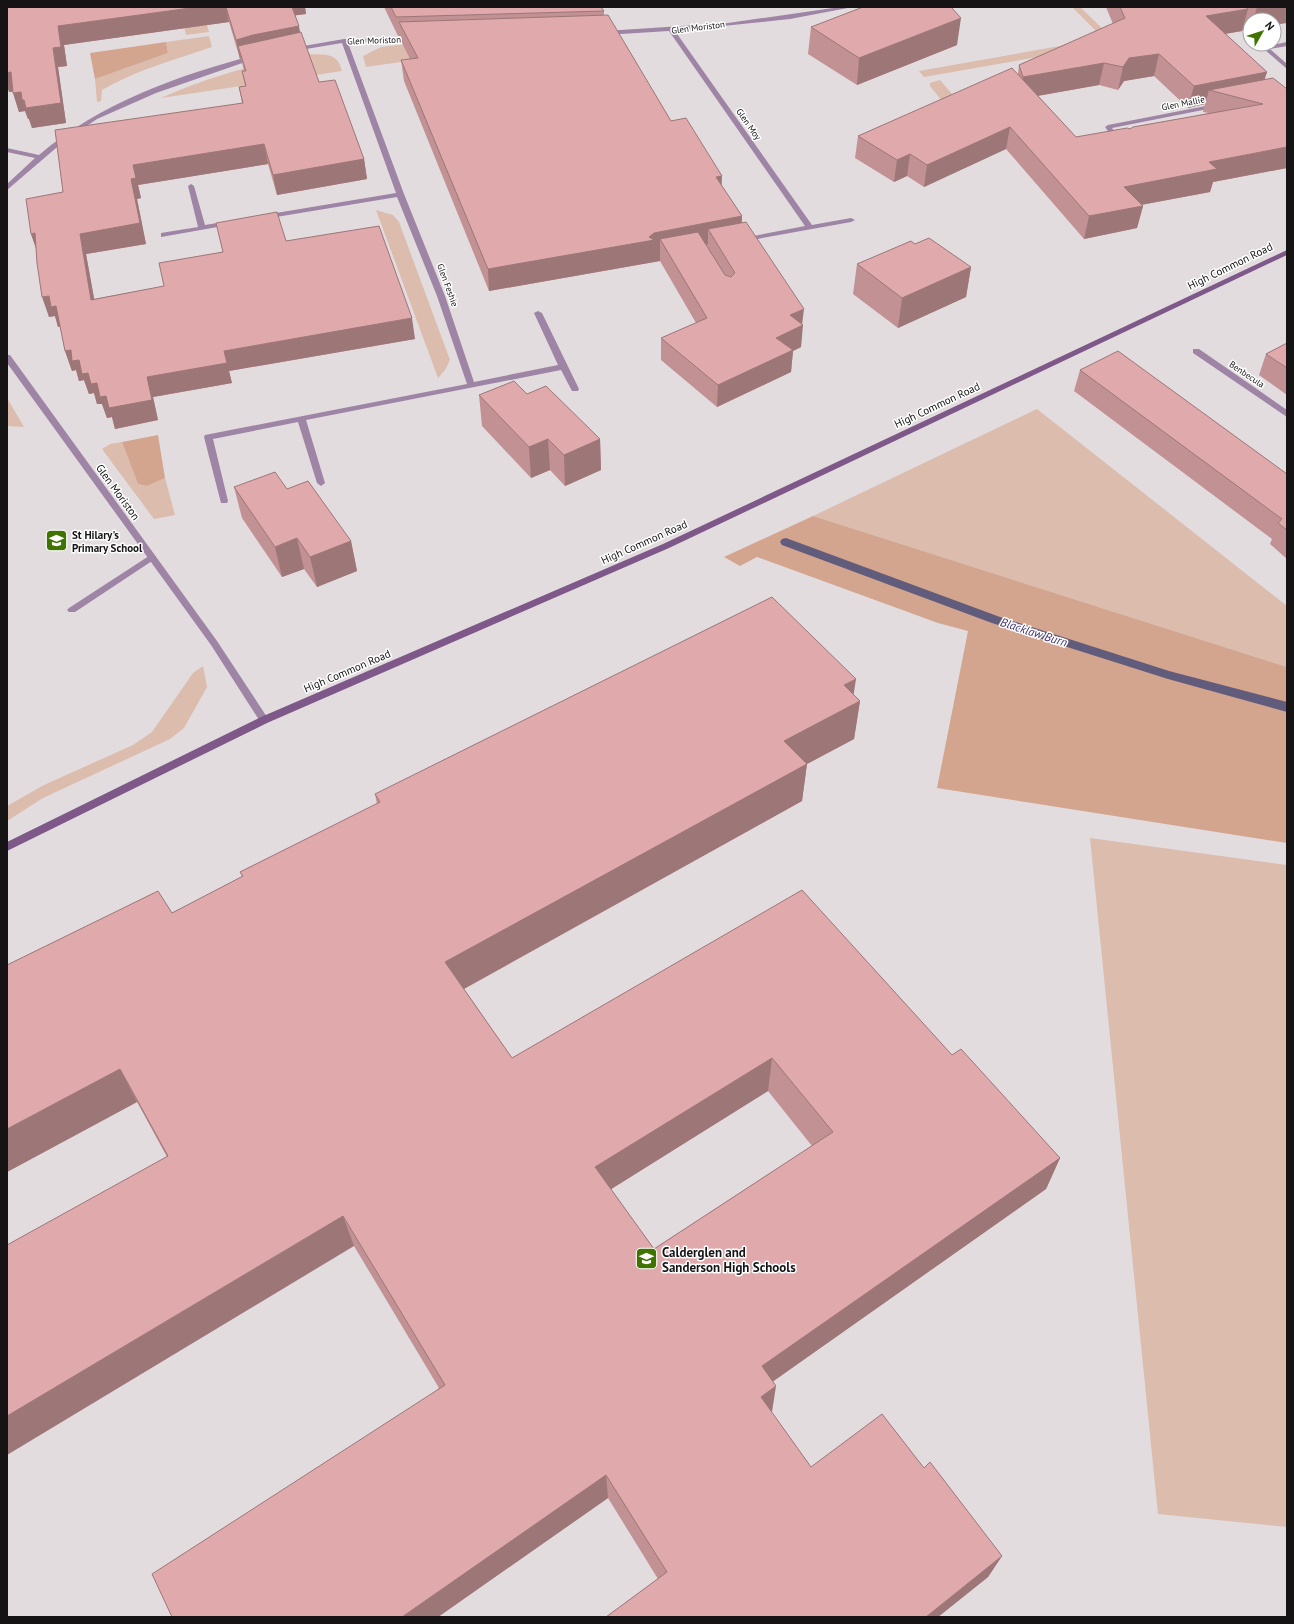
<svg xmlns="http://www.w3.org/2000/svg" width="1294" height="1624" font-family="'PT Sans',sans-serif">
<style>
.green{fill:#dbbcad}
.forest{fill:#d3a48e}
.lines{fill:none;stroke-linecap:round;stroke-linejoin:round}
.stream{fill:#615c7b;fill-rule:evenodd}
.lane{fill:#9e84a5;fill-rule:evenodd}
.street{fill:#9e84a5;fill-rule:evenodd}
.secondary{fill:#7d5888;fill-rule:evenodd}
.wall{fill:#c19193;fill-rule:evenodd}
.shaded-wall{fill:#9d7678}
.building{fill:#e0a9ab;stroke:#9d7678;fill-rule:evenodd}
.labels{text-anchor:middle;dominant-baseline:central;stroke-width:3;stroke-linejoin:round;paint-order:stroke}
.far-street-label{font-size:9px;fill:#151314;stroke:#fff}
.street-label{font-size:11px;fill:#151314;stroke:#fff}
.poi-label{font-size:11px;font-weight:bold;fill:#151314;stroke:#fff;text-anchor:start}
.water-label{font-size:12px;font-style:italic;fill:#3f356d;stroke:#fff}
.near-poi-label{font-size:13px;font-weight:bold;fill:#151314;stroke:#fff;text-anchor:start}
</style>
<rect width="100%" height="100%" fill="#e3dcdf"/>
<g class="green">
<polygon points="179,7 202,7 209,32 186,35"/>
<polygon points="1072,7 1080,7 1108,34 1100,35"/>
<path d="M209,36L212,47C174,60 136,70 102,90L101,101L97,102L95,79L168,53L166,42Z"/>
<polygon points="1110,37 1117,43 924,77 919,71"/>
<polygon points="497,43 498,48 366,67 363,56 381,47 399,45"/>
<path d="M308,54C326,55 337,52 342,71L161,98C208,77 257,63 308,54Z"/>
<polygon points="940,80 965,109 978,145 930,86 930,83"/>
<polygon points="376,210 393,215 399,222 450,360 445,370 438,378"/>
<polygon points="7,398 24,427 7,426"/>
<polygon points="1037,409 1287,606 1287,667 813,516"/>
<polygon points="122,442 138,484 147,486 165,478 175,515 154,519 102,449 110,444"/>
<polygon points="203,666 207,687 184,728 170,739 43,798 7,821 7,806 44,785 133,745 152,732 193,673"/>
<polygon points="1090,838 1287,865 1287,1527 1158,1514"/>
</g>
<g class="forest">
<polygon points="166,42 168,53 95,79 90,53"/>
<polygon points="158,435 165,478 147,486 138,484 122,442"/>
<polygon points="813,516 1287,667 1287,843 937,788 968,631 938,623 757,557 740,566 724,557"/>
</g>
<g class="lines">
<polygon class="stream" points="786,538 1000,617 1169,671 1287,702 1287,712 1168,679 992,623 782,545 780,542 782,539"/>
<polygon class="lane" points="152,554 156,557 155,559 75,612 69,612 67,610 69,608"/>
<g class="street">
<polygon points="840,7 853,7 790,19 675,31 812,225 851,218 855,220 851,222 740,242 739,240 743,238 805,226 669,31 605,35 602,33 605,31 728,23"/>
<polygon points="1216,7 1223,7 1250,31 1250,36"/>
<polygon points="417,38 418,39 415,41 348,43 404,194 445,296 474,382 558,365 534,313 538,311 542,313 579,389 578,391 572,391 561,370 306,420 325,483 321,486 317,483 298,422 213,439 228,501 227,503 221,503 204,437 205,435 467,384 437,296 397,197 264,219 260,217 264,215 396,193 342,43 294,51 291,49 292,48 344,39"/>
<polygon points="1287,42 1287,46 1270,49 1287,64 1287,69 1258,44 1265,44 1267,46"/>
<path d="M255,55L258,57L257,58L156,93L97,119L63,142L7,190V184L35,158L7,152V148L39,155C100,103 179,75 255,55Z"/>
<polygon points="1216,104 1219,106 1218,107 1112,128 1122,142 1119,144 1117,143 1105,127 1108,125"/>
<polygon points="191,184 194,186 205,225 229,221 233,223 229,225 161,237 161,233 198,227 188,186"/>
<polygon points="1193,349 1199,349 1287,410 1287,417 1193,353"/>
<polygon points="7,355 10,355 217,641 267,717 269,720 267,723 261,723 211,645 7,363"/>
</g>
<polygon class="secondary" points="1287,250 1287,255 669,548 267,723 7,851 7,842 261,717 663,544"/>
</g>
<g class="wall">
<polygon points="7,7 305,7 306,14 295,15 300,32 319,82 364,159 367,179 277,195 268,164 138,185 141,198 137,199 146,244 86,254 94,299 164,286 223,252 216,223 286,241 415,339 229,371 232,383 153,397 158,420 115,429 112,417 107,418 102,404 97,404 94,393 89,394 84,380 79,381 76,370 72,371 65,351 60,327 58,327 55,316 49,317 36,248 31,234 63,192 242,103 239,87 245,86 242,71 244,71 241,58 240,59 229,22 64,45 67,66 58,67 66,123 32,128 29,119 28,119 25,111 19,112 13,92 9,92"/>
<polygon points="384,7 601,7 604,11 604,16 671,121 722,176 721,185 742,216 742,223 802,324 801,347 793,351 791,372 717,407 661,360 661,338 696,323 660,261 489,291 404,81 401,60 410,59 402,43 401,36 398,36"/>
<path d="M1106,7H1287L1274,20H1250V29L1244,23L1242,31L1225,34L1267,72L1264,79L1287,89V168L1213,182L1210,192L1141,205L1143,206L1137,228L1084,239L1006,149L924,187L907,176L894,182L855,158L858,136L1018,74L1019,65L1113,24ZM1154,76L1188,108L1205,104L1203,112L1209,113L1130,129L1076,137L1038,96L1099,85L1118,90L1124,81Z"/>
<polygon points="811,27 957,45 857,85 808,54"/>
<polygon points="915,244 971,267 966,297 898,328 853,294 857,264"/>
<polygon points="1287,343 1287,395 1259,375 1266,354"/>
<polygon points="1080,370 1287,474 1287,559 1270,544 1272,539 1074,391"/>
<polygon points="527,394 600,439 601,470 565,486 550,470 531,478 482,426 479,395"/>
<polygon points="234,487 287,489 351,541 357,571 317,587 304,569 282,577 242,518"/>
<path d="M853,694L860,701L854,739L807,764L802,801L464,989L512,1058L952,1055L1060,1158L1046,1189L773,1381L771,1412L811,1467L924,1468L1002,1556L988,1577L938,1617H606L658,1579L608,1498L438,1617H172L439,1388L354,1246L167,1157L137,1102L7,1172L172,913L242,877L240,872L377,804L375,794ZM768,1091L812,1146L654,1249L611,1189Z"/>
</g>
<g class="shaded-wall">
<polygon points="198,7 226,7 229,22 64,45 67,66 58,67 66,123 32,128 29,119 28,119 25,111 19,112 13,93 21,92 53,48 58,26"/>
<polygon points="290,7 305,7 306,14 291,16"/>
<polygon points="1257,7 1287,7 1287,23 1274,25 1274,20 1253,20"/>
<polygon points="1248,9 1242,31 1200,38 1206,16"/>
<polygon points="961,18 957,45 857,85 859,58"/>
<polygon points="299,26 302,45 238,46 241,58 240,59 236,40 253,35"/>
<polygon points="1159,54 1154,76 1124,81 1118,90 1123,67 1129,58"/>
<polygon points="1104,63 1099,85 1019,99 1023,77"/>
<polygon points="11,72 17,91 9,92 7,86 7,73"/>
<polygon points="1267,72 1260,94 1209,90 1205,104 1188,108 1194,86"/>
<polygon points="1010,127 1006,149 924,187 927,165"/>
<polygon points="264,144 268,164 138,185 141,198 137,199 146,244 86,254 98,320 91,300 80,234 131,179 133,165"/>
<polygon points="1287,147 1287,168 1213,182 1210,192 1119,209 1124,187 1209,162"/>
<polygon points="910,154 907,176 894,182 897,160"/>
<polygon points="364,159 367,179 277,195 273,175"/>
<polygon points="722,176 721,198 716,177"/>
<polygon points="1143,206 1137,228 1084,239 1089,216"/>
<polygon points="742,216 741,238 708,229 708,244 667,252 660,239 660,261 489,291 488,269 649,237 654,233"/>
<polygon points="35,233 38,254 31,234"/>
<polygon points="971,267 966,297 898,328 902,298"/>
<polygon points="49,296 56,306 63,326 58,327 55,316 49,317 42,297"/>
<polygon points="804,309 802,325 803,325 801,347 793,351 791,372 717,407 718,385 776,338 790,315"/>
<polygon points="412,318 415,339 229,371 232,383 153,397 158,420 115,429 112,417 107,418 102,404 97,404 94,393 89,394 84,380 79,381 76,370 72,371 65,351 71,350 79,360 88,373 147,377 224,351"/>
<polygon points="548,439 550,470 531,478 529,447"/>
<polygon points="600,439 601,470 565,486 564,455"/>
<polygon points="297,538 304,569 282,577 275,547"/>
<polygon points="351,541 357,571 317,587 310,557"/>
<polygon points="856,679 852,705 860,701 854,739 807,764 802,801 451,996 445,962 784,741 844,685"/>
<polygon points="772,1058 768,1091 597,1198 595,1167"/>
<polygon points="120,1069 137,1102 7,1172 7,1129"/>
<polygon points="1060,1158 1046,1189 758,1392 762,1366"/>
<polygon points="343,1216 354,1246 7,1455 7,1416"/>
<polygon points="776,1386 772,1412 761,1397"/>
<polygon points="606,1475 608,1498 438,1617 402,1617"/>
<polygon points="1002,1556 988,1577 938,1617 926,1617"/>
</g>
<g class="building">
<polygon points="7,7 198,7 58,26 61,47 53,48 61,103 26,108 24,100 22,100 21,92 13,93 11,72 7,73"/>
<polygon points="226,7 292,7 299,26 253,35 236,40"/>
<polygon points="391,7 601,7 604,11 396,17"/>
<polygon points="863,7 951,7 961,18 859,58 811,27"/>
<polygon points="1120,7 1246,7 1248,9 1206,16 1267,72 1194,86 1159,54 1129,58 1123,67 1104,63 1023,77 1019,65 1125,18"/>
<polygon points="608,15 671,121 686,118 722,176 716,177 742,216 654,233 649,237 654,240 698,232 725,275 731,277 735,273 708,229 746,222 804,309 790,315 803,325 776,338 793,350 718,385 661,338 707,318 660,239 488,269 401,60 418,58 399,22"/>
<polygon points="301,32 319,82 335,80 364,159 273,175 264,144 133,165 136,178 131,179 140,223 80,234 91,300 164,286 159,263 223,252 216,223 277,212 286,241 379,226 412,318 224,351 227,363 147,377 152,400 109,408 106,396 100,397 97,383 91,384 88,373 82,374 79,360 72,361 71,350 65,351 56,306 51,307 49,296 42,297 37,263 35,233 31,234 26,199 63,192 55,130 243,103 239,87 246,86 242,71 246,71 238,46"/>
<polygon points="1012,68 1076,137 1127,128 1130,129 1133,127 1263,104 1209,90 1273,78 1287,89 1287,147 1209,162 1217,169 1124,187 1143,206 1089,216 1010,127 927,165 910,154 897,160 858,136"/>
<polygon points="929,238 971,267 902,298 857,264 911,241 915,244"/>
<polygon points="1287,343 1287,368 1266,354"/>
<polygon points="1118,351 1287,474 1287,530 1278,523 1282,519 1080,370"/>
<polygon points="514,381 527,394 546,386 600,439 564,455 548,439 529,447 479,395"/>
<polygon points="275,472 287,489 308,481 351,541 310,557 297,538 275,547 234,487"/>
<path d="M772,597L856,679L844,685L860,701L784,741L807,764L445,962L512,1058L802,890L952,1055L961,1049L1060,1158L762,1366L776,1386L761,1397L811,1467L882,1414L924,1468L930,1462L1002,1556L926,1617H606L667,1572L606,1475L402,1617H172L152,1574L445,1385L343,1216L7,1416V1245L168,1156L120,1069L7,1129V965L158,891L172,913L243,876L240,872L380,802L375,794ZM772,1058L833,1132L654,1249L595,1167Z"/>
</g>
<defs>
<symbol id="school-square" viewBox="-11 -11 22 22"><rect x="-9" y="-9" width="18" height="18" rx="4" fill="#407400" stroke="#fff"/><path d="M0-5L7-2L0 1L-7-2ZM-4 1L0 2.5L4 1V4Q0 6-4 4Z" fill="#fff"/></symbol>
</defs>
<g fill-rule="evenodd">
<use href="#school-square" x="44" y="528" width="25" height="25"/>
<use href="#school-square" x="634" y="1246" width="25" height="25"/>
</g>
<g class="labels">
<g class="far-street-label">
<text transform="translate(698 27) rotate(-7)">Glen Moriston</text>
<text transform="translate(374 40) rotate(-2)">Glen Moriston</text>
<text transform="translate(1183 103) rotate(-11)">Glen Mallie</text>
<text transform="translate(749 124) rotate(55)">Glen Moy</text>
<text transform="translate(448 285) rotate(70)">Glen Feshie</text>
<text transform="translate(1247 374) rotate(34)">Benbecula</text>
</g>
<g class="street-label">
<text transform="translate(1230 266) rotate(-26)">High Common Road</text>
<text transform="translate(937 405) rotate(-25)">High Common Road</text>
<text transform="translate(118 492) rotate(54)">Glen Moriston</text>
<text transform="translate(644 542) rotate(-24)">High Common Road</text>
<text transform="translate(347 671) rotate(-23)">High Common Road</text>
</g>
<g class="poi-label">
<text x="72" y="535">St Hilary's<tspan x="72" dy="13">Primary School</tspan></text>
</g>
<g class="water-label">
<text transform="translate(1034 632) rotate(18)">Blacklaw Burn</text>
</g>
<g class="near-poi-label">
<text x="662" y="1252">Calderglen and<tspan x="662" dy="15">Sanderson High Schools</tspan></text>
</g>
</g>
<rect width="1294" height="1624" fill="none" stroke="#151314" stroke-width="16"/>
<g transform="translate(1262 32) rotate(51)"><circle r="19" fill="#ffffff" stroke="#a1a1a1"/>
<path d="M0-3L7 15L0 10L-7 15Z" fill="#407400"/>
<text y="-6" font-size="11" font-weight="bold" text-anchor="middle" fill="#151314">N</text>
</g>
</svg>
